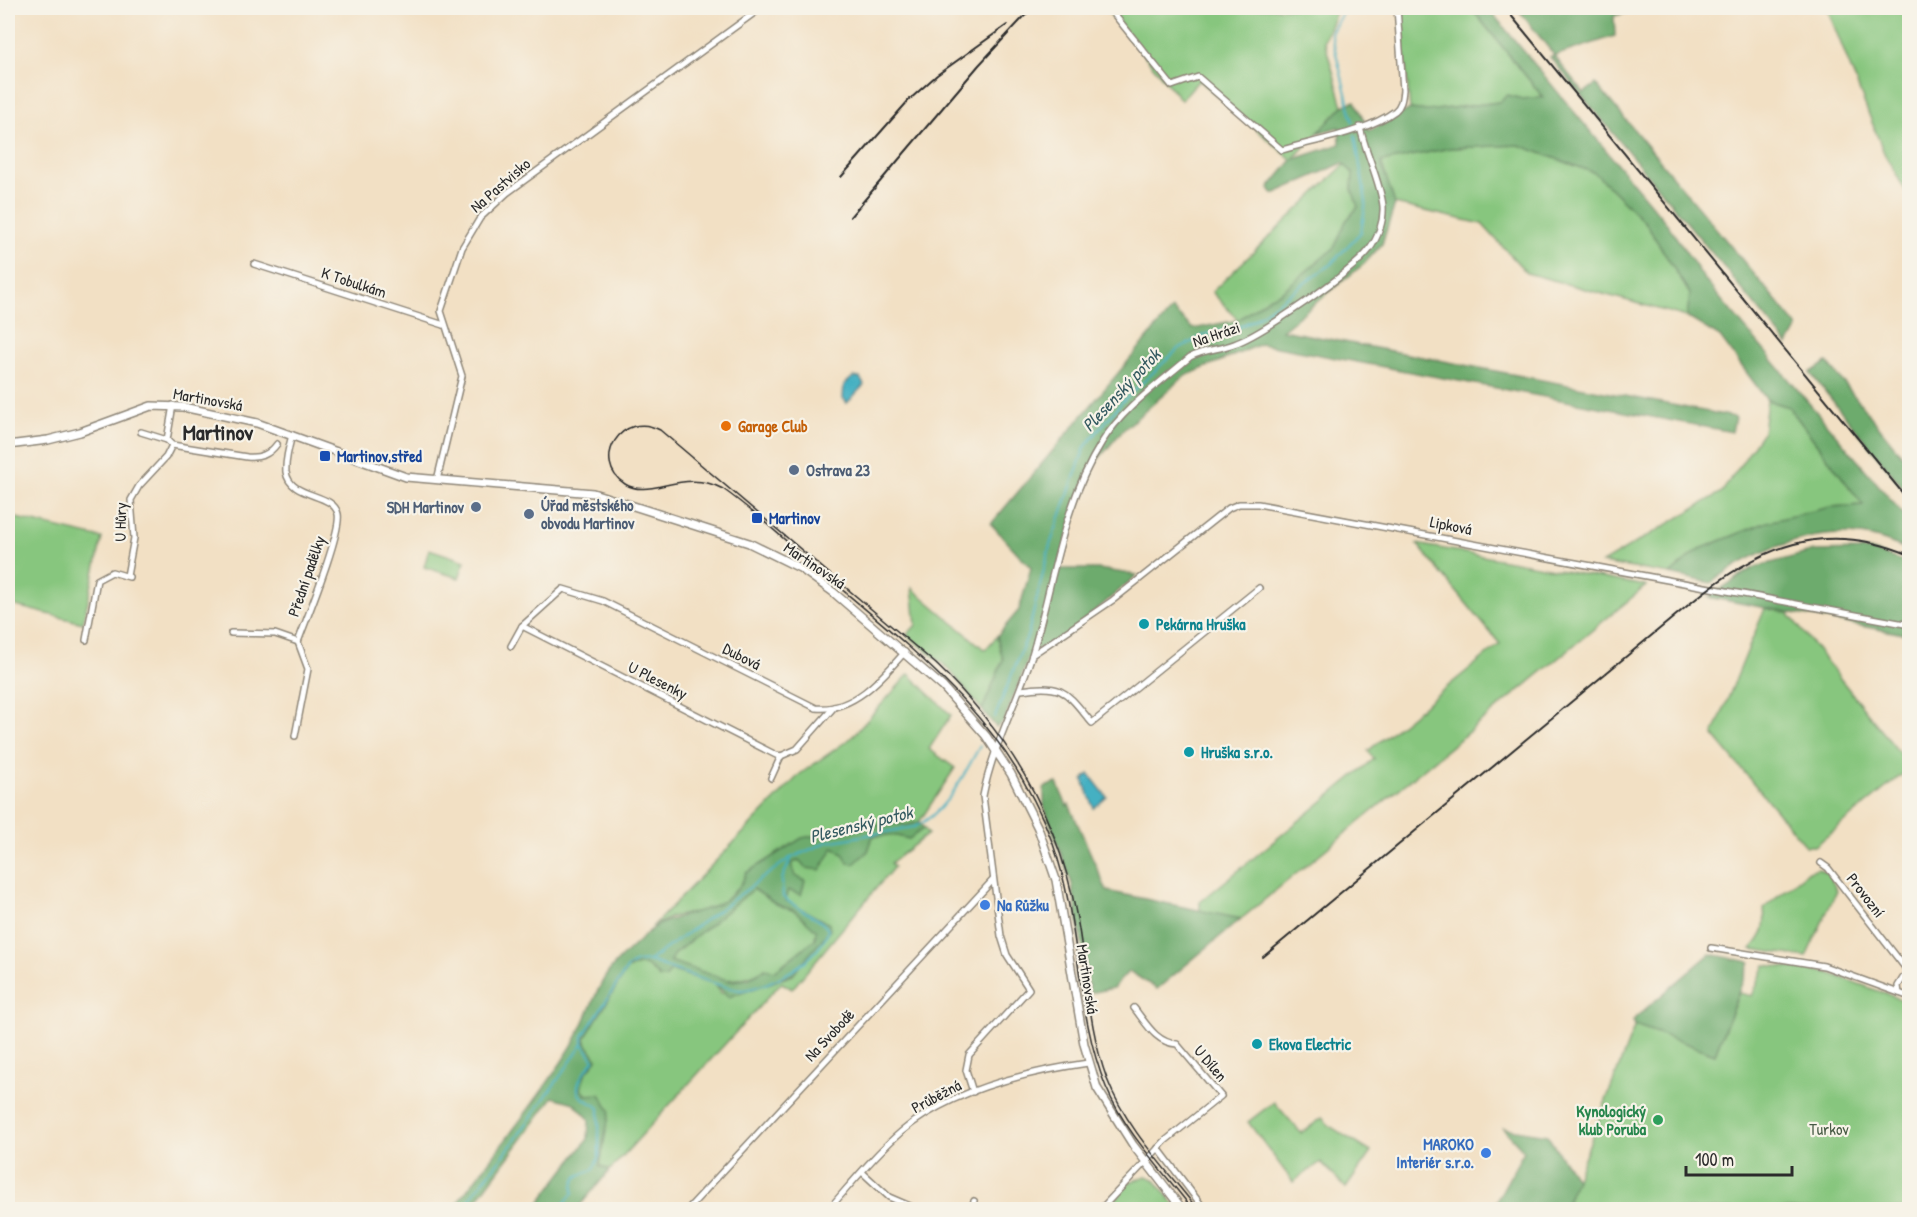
<svg xmlns="http://www.w3.org/2000/svg" width="1917" height="1217" font-family="'Patrick Hand',sans-serif">
<style>
.green{fill:#87c67e;stroke:#597854;stroke-width:1.5}
.forest{fill:#6dab6d;stroke:#4c6b4c;stroke-width:1.5;fill-rule:evenodd}
.water{fill:#44b0c2;stroke:#386e76;stroke-width:1.5}
.lines{fill:none;stroke-linecap:round;stroke-linejoin:round}
.stream{stroke:#44b0c2;stroke-width:2}
.minor-casing{stroke:#8e8678;stroke-width:8}
.tertiary-casing{stroke:#8e8678;stroke-width:10}
.minor{stroke:#fff;stroke-width:5}
.tertiary{stroke:#fff;stroke-width:7}
.tram{stroke:#2b2b2b;stroke-width:1.5}
.rail{stroke:#2b2b2b;stroke-width:2}
.food-dot{fill:#e8710a;stroke:#f7f3e8;stroke-width:2}
.transit-dot{fill:#1a4fb4;stroke:#f7f3e8;stroke-width:2}
.service-dot{fill:#5c6f8a;stroke:#f7f3e8;stroke-width:2}
.culture-dot{fill:#0f9aa8;stroke:#f7f3e8;stroke-width:2}
.shop-dot{fill:#3f7fe0;stroke:#f7f3e8;stroke-width:2}
.leisure-dot{fill:#2e9e5b;stroke:#f7f3e8;stroke-width:2}
.labels{text-anchor:middle;dominant-baseline:central;stroke-width:4.5;stroke-linejoin:round;paint-order:stroke}
.street-label{font-size:16px;fill:#2b2b2b;stroke:#f7f3e8}
.food-label{font-size:16px;font-weight:bold;fill:#c56008;stroke:#f7f3e8;text-anchor:start}
.transit-label{font-size:16px;font-weight:bold;fill:#164399;stroke:#f7f3e8;text-anchor:start}
.service-label{font-size:16px;font-weight:bold;fill:#4e5e75;stroke:#f7f3e8;text-anchor:start}
.culture-label{font-size:16px;font-weight:bold;fill:#0d838f;stroke:#f7f3e8;text-anchor:start}
.shop-label{font-size:16px;font-weight:bold;fill:#366cbe;stroke:#f7f3e8;text-anchor:start}
.leisure-label{font-size:16px;font-weight:bold;fill:#27864d;stroke:#f7f3e8;text-anchor:end}
.park-label{font-size:16px;fill:#475a44;stroke:#f7f3e8}
.water-label{font-size:18px;font-style:italic;fill:#345a60;stroke:#f7f3e8}
.district-label{font-size:22px;font-weight:bold;fill:#2b2b2b;stroke:#f7f3e8}
</style>
<rect width="100%" height="100%" fill="#f7f3e8"/>
<filter id="ink" filterUnits="userSpaceOnUse"><feTurbulence type="fractalNoise" baseFrequency=".0167" numOctaves="2"/><feDisplacementMap in="SourceGraphic" scale="12" xChannelSelector="R" yChannelSelector="G"/><feConvolveMatrix kernelMatrix="1 2 1 2 8 2 1 2 1" color-interpolation-filters="sRGB"/></filter>
<filter id="wash" filterUnits="userSpaceOnUse"><feTurbulence type="fractalNoise" baseFrequency=".008" numOctaves="4" result="noise"/><feDisplacementMap in="SourceGraphic" scale="24" xChannelSelector="R" yChannelSelector="G"/><feGaussianBlur stdDeviation="1.35" result="paint"/><feColorMatrix in="noise" values="0 0 0 0 0 0 0 0 0 0 0 0 0 0 0 0 0 1.4 0 .05"/><feComposite in="paint" operator="in"/></filter>
<g filter="url(#wash)">
<rect width="100%" height="100%" fill="#f2e0c4"/>
<g class="green">
<polygon points="1105,8 1338,8 1324,40 1343,106 1292,160 1199,80 1181,100"/>
<polygon points="1400,8 1471,8 1543,97 1521,99 1508,95 1499,102 1428,111 1410,109"/>
<polygon points="1827,8 1900,8 1909,18 1909,197 1884,153"/>
<polygon points="1519,145 1595,173 1645,222 1690,294 1687,317 1527,273 1482,224 1395,204 1381,162 1450,148"/>
<polygon points="1345,164 1353,173 1352,189 1358,207 1346,221 1335,248 1280,293 1270,297 1238,320 1212,292"/>
<polygon points="1767,400 1789,407 1863,505 1830,507 1700,549 1670,574 1602,563 1722,492 1763,432"/>
<polygon points="8,516 102,538 83,623 8,604"/>
<polygon points="1417,544 1646,586 1241,919 1200,912 1200,902 1374,759 1368,751 1500,644"/>
<polygon points="429,549 465,561 459,578 424,567"/>
<polygon points="912,588 985,650 997,636 1003,660 982,710 948,668 907,635 916,625"/>
<polygon points="1765,608 1788,613 1909,765 1909,769 1815,846 1806,846 1713,735"/>
<polygon points="909,674 951,715 929,749 955,768 919,822 906,825 890,822 848,831 743,883 723,902 710,909 671,917 652,927 800,774 851,738"/>
<path d="M924,828L928,834L891,863L894,867L792,989L782,983L778,986L610,1170L600,1166L609,1111L580,1089L584,1074L593,1065L585,1038L627,969C644,961 648,965 659,978L670,970L715,984L721,993L739,994L793,975L829,924L784,900L788,890L804,880L795,876L790,864L799,860L824,865L830,849L834,847L844,855L868,851L873,836L893,835L909,839Z"/>
<path d="M1818,868L1828,874L1837,890L1806,957L1751,949C1764,936 1766,927 1764,908L1809,871Z"/>
<path d="M753,889L776,904L795,911L817,930L815,939L774,971L765,969C728,991 707,974 669,961L674,954Z"/>
<polygon points="1765,965 1826,972 1909,1002 1909,1209 1564,1210 1635,1025 1715,1054 1739,993 1752,996"/>
<polygon points="1274,1102 1301,1133 1322,1118 1331,1127 1371,1152 1346,1188 1321,1162 1293,1182 1248,1122"/>
<polygon points="1146,1176 1154,1179 1178,1209 1104,1210 1108,1209 1127,1183"/>
</g>
<g class="forest">
<path d="M1471,8H1488L1668,225L1707,283L1909,521V550C1900,547 1890,542 1879,539C1825,523 1754,549 1711,583L1670,574L1700,549L1767,522L1830,507L1863,505L1789,407L1767,400L1720,337L1687,317L1690,294L1645,222L1595,173L1519,145L1450,148L1381,162L1395,204L1382,244L1364,264L1282,330L1735,417L1732,432L1261,344L1185,376L1122,431L1087,473L1058,569H1099L1137,575L1066,636L1031,652L1004,721L996,727L982,710L1003,660L997,636L1019,610L1031,568L991,524L1172,309L1193,329L1238,320L1270,297L1280,293L1334,248L1346,221L1358,207L1352,189L1353,173L1343,163L1273,194L1269,188L1292,160L1340,144L1339,127L1318,133L1343,106L1355,101L1369,131L1410,109L1428,111L1499,102L1508,95L1522,99L1543,97Z"/>
<polygon points="1517,8 1644,8 1614,16 1615,36 1554,56 1584,93 1596,84 1798,327 1788,345 1550,57 1554,55"/>
<polygon points="1827,362 1909,464 1909,495 1810,373"/>
<polygon points="1869,550 1909,563 1909,635 1708,597 1753,568 1814,551"/>
<polygon points="1057,783 1067,806 1069,804 1107,891 1241,919 1157,989 1129,971 1113,988 1090,993 1072,884 1044,806 1044,787"/>
<path d="M890,822L906,825L919,822L924,828L909,839L893,835L873,836L868,851L854,864L848,863L844,855L834,847L820,870L806,868L799,860L791,864L795,876L805,881L801,895L788,890L785,900L829,924L830,930L793,974L729,997L715,984L671,970L666,978H660C648,965 644,961 627,969L585,1038V1042L597,1059L585,1074L581,1089L585,1095L600,1094L610,1111L600,1161V1166L610,1170L577,1209H534L588,1139L589,1119L574,1103L553,1097L470,1209H453C492,1156 537,1102 571,1047C585,1025 592,999 605,977C614,962 631,949 643,937C673,905 730,921 746,873L802,838ZM754,889L776,904L795,911L816,930L815,939L775,971L765,969L748,979L730,981L670,961L674,954Z"/>
<polygon points="1710,954 1750,962 1715,1054 1635,1025 1633,1021 1636,1017"/>
<polygon points="1503,1128 1547,1135 1576,1179 1564,1209 1492,1209 1524,1151"/>
</g>
<g class="water">
<polygon points="853,377 860,378 864,385 847,403 843,398 844,385"/>
<polygon points="1089,774 1107,797 1094,808 1083,780"/>
</g>
<g class="lines">
<g class="stream">
<polyline points="1345,8 1331,33 1353,122"/>
<polyline points="995,717 1028,634 1050,545 1085,447 1121,403 1178,349 1207,334 1237,328 1255,319 1331,264 1361,232 1366,202 1355,135"/>
<polyline points="649,961 790,858"/>
<polyline points="461,1210 512,1144 583,1044"/>
<path d="M559,1210L573,1193C572,1176 578,1175 593,1170L599,1156V1108C594,1103 588,1102 583,1098C569,1088 587,1069 594,1060L583,1044V1036L628,967L636,962L649,961C665,966 730,991 741,990C770,988 821,959 828,930C821,917 796,909 783,897L782,879L791,858L827,842L914,827C946,814 963,775 980,746"/>
</g>
</g>
</g>
<g filter="url(#ink)">
<g class="lines">
<defs>
<g id="minor">
<path d="M1109,8L1172,86L1198,77L1282,150C1316,140 1367,132 1395,111C1402,105 1402,98 1403,90L1397,8"/>
<polyline points="254,264 444,325"/>
<path d="M141,432L167,440L172,445L247,457C260,458 269,455 277,444"/>
<path d="M292,435C289,446 285,461 286,472C290,499 333,492 338,514C342,532 306,620 298,642L308,669L295,736"/>
<polyline points="167,440 173,405"/>
<polyline points="437,480 462,376 441,311 462,248 480,218 507,193 761,8"/>
<polyline points="127,576 134,538 131,500 139,486 166,457 172,445"/>
<polyline points="522,626 776,755 781,756 797,749 834,707"/>
<polyline points="231,633 275,634 298,642"/>
<polyline points="86,640 97,580 112,572 129,577"/>
<path d="M511,646L522,626L563,589L603,601L816,708C853,712 882,678 905,652"/>
<polyline points="1032,655 1113,600 1229,508 1239,504 1258,504 1910,625"/>
<path d="M1021,690C1064,683 1066,692 1092,723L1259,588"/>
<polyline points="771,778 781,756"/>
<polyline points="1821,863 1828,868 1910,974"/>
<polyline points="1711,948 1824,966 1910,997"/>
<polyline points="1899,993 1898,986 1903,978 1910,976"/>
<path d="M973,1092L966,1070L969,1055L1029,989L1007,955L1001,936L983,796C992,749 1016,704 1031,658C1053,587 1061,507 1102,442C1123,408 1160,383 1190,357C1205,349 1218,350 1234,344C1261,335 1352,272 1369,250C1378,238 1384,221 1383,206C1381,184 1365,151 1360,127"/>
<polyline points="1158,1148 1205,1210"/>
<polyline points="862,1172 889,1197 919,1210"/>
<polyline points="687,1210 993,880"/>
<path d="M828,1210C851,1184 874,1155 901,1132C949,1091 1026,1072 1088,1063"/>
<polyline points="970,1210 974,1201"/>
<path d="M1100,1210L1165,1141L1221,1096L1177,1044C1156,1043 1146,1023 1134,1008"/>
</g>
<polyline id="tertiary" points="8,445 48,440 80,432 151,406 183,407 257,423 406,477 593,493 749,543 800,568 833,592 943,687 986,736 1011,774 1038,828 1056,880 1084,1044 1097,1088 1133,1145 1183,1210"/>
</defs>
<use href="#minor" class="minor-casing"/>
<use href="#tertiary" class="tertiary-casing"/>
<use href="#minor" class="minor"/>
<use href="#tertiary" class="tertiary"/>
<path class="tram" d="M1193,1210C1163,1171 1125,1132 1106,1087C1075,1012 1081,922 1053,844C1009,724 921,656 827,577C793,548 760,515 723,489C684,467 650,500 625,484C590,462 621,409 660,430L936,664C1009,734 1059,818 1077,918C1087,971 1088,1028 1107,1079C1126,1128 1166,1169 1198,1210"/>
<g class="rail">
<polyline points="1505,8 1910,502"/>
<polyline points="841,177 909,100 937,75 1007,25"/>
<polyline points="850,217 979,65 1032,8"/>
<path d="M1263,957L1692,602C1759,546 1824,519 1910,555"/>
</g>
</g>
</g>
<circle class="food-dot" cx="726" cy="426" r="6"/>
<g class="transit-dot">
<rect x="319" y="450" width="12" height="12" rx="3"/>
<rect x="751" y="512" width="12" height="12" rx="3"/>
</g>
<g class="service-dot">
<circle cx="794" cy="470" r="6"/>
<circle cx="476" cy="507" r="6"/>
<circle cx="529" cy="514" r="6"/>
</g>
<g class="culture-dot">
<circle cx="1144" cy="624" r="6"/>
<circle cx="1189" cy="752" r="6"/>
<circle cx="1257" cy="1044" r="6"/>
</g>
<g class="shop-dot">
<circle cx="985" cy="905" r="6"/>
<circle cx="1486" cy="1153" r="6"/>
</g>
<circle class="leisure-dot" cx="1658" cy="1120" r="6"/>
<g class="labels">
<g class="street-label">
<text transform="translate(500 185) rotate(-41)">Na Pastvisko</text>
<text transform="translate(354 282) rotate(18)">K Tobulkám</text>
<text transform="translate(1216 334) rotate(-19)">Na Hrázi</text>
<text transform="translate(208 399) rotate(10)">Martinovská</text>
<text transform="translate(120 522) rotate(-89)">U Hůry</text>
<text transform="translate(1451 525) rotate(11)">Lipková</text>
<text transform="translate(815 565) rotate(34)">Martinovská</text>
<text transform="translate(306 576) rotate(-71)">Přední padělky</text>
<text transform="translate(742 656) rotate(27)">Dubová</text>
<text transform="translate(658 680) rotate(27)">U Plesenky</text>
<text transform="translate(1866 895) rotate(52)">Provozní</text>
<text transform="translate(1088 979) rotate(81)">Martinovská</text>
<text transform="translate(829 1035) rotate(-47)">Na Svobodě</text>
<text transform="translate(1211 1063) rotate(50)">U Dílen</text>
<text transform="translate(936 1096) rotate(-28)">Průběžná</text>
</g>
<g class="food-label">
<text x="738" y="426">Garage Club</text>
</g>
<g class="transit-label">
<text x="337" y="456">Martinov,střed</text>
<text x="769" y="518">Martinov</text>
</g>
<g class="service-label">
<text x="806" y="470">Ostrava 23</text>
<text x="541" y="505">Úřad městského<tspan x="541" dy="18">obvodu Martinov</tspan></text>
<text x="464" y="507" text-anchor="end">SDH Martinov</text>
</g>
<g class="culture-label">
<text x="1156" y="624">Pekárna Hruška</text>
<text x="1201" y="752">Hruška s.r.o.</text>
<text x="1269" y="1044">Ekova Electric</text>
</g>
<g class="shop-label">
<text x="997" y="905">Na Růžku</text>
<text x="1474" y="1144" text-anchor="end">MAROKO<tspan x="1474" dy="18">Interiér s.r.o.</tspan></text>
</g>
<g class="leisure-label">
<text x="1646" y="1111">Kynologický<tspan x="1646" dy="18">klub Poruba</tspan></text>
</g>
<g class="park-label">
<text x="1829" y="1129">Turkov</text>
</g>
<g class="water-label">
<text transform="translate(1121 390) rotate(-47)">Plesenský potok</text>
<text transform="translate(861 824) rotate(-14)">Plesenský potok</text>
</g>
<g class="district-label">
<text x="218" y="432">Martinov</text>
</g>
</g>
<rect width="1917" height="1217" fill="none" stroke="#f7f3e8" stroke-width="30"/>
<path d="M1686 1166v9h106v-9" fill="none" stroke="#2b2b2b" stroke-width="3"/>
<text x="1695" y="1166" font-size="18" fill="#2b2b2b" stroke="#f7f3e8" stroke-width="4.5" paint-order="stroke">100 m</text>
</svg>
